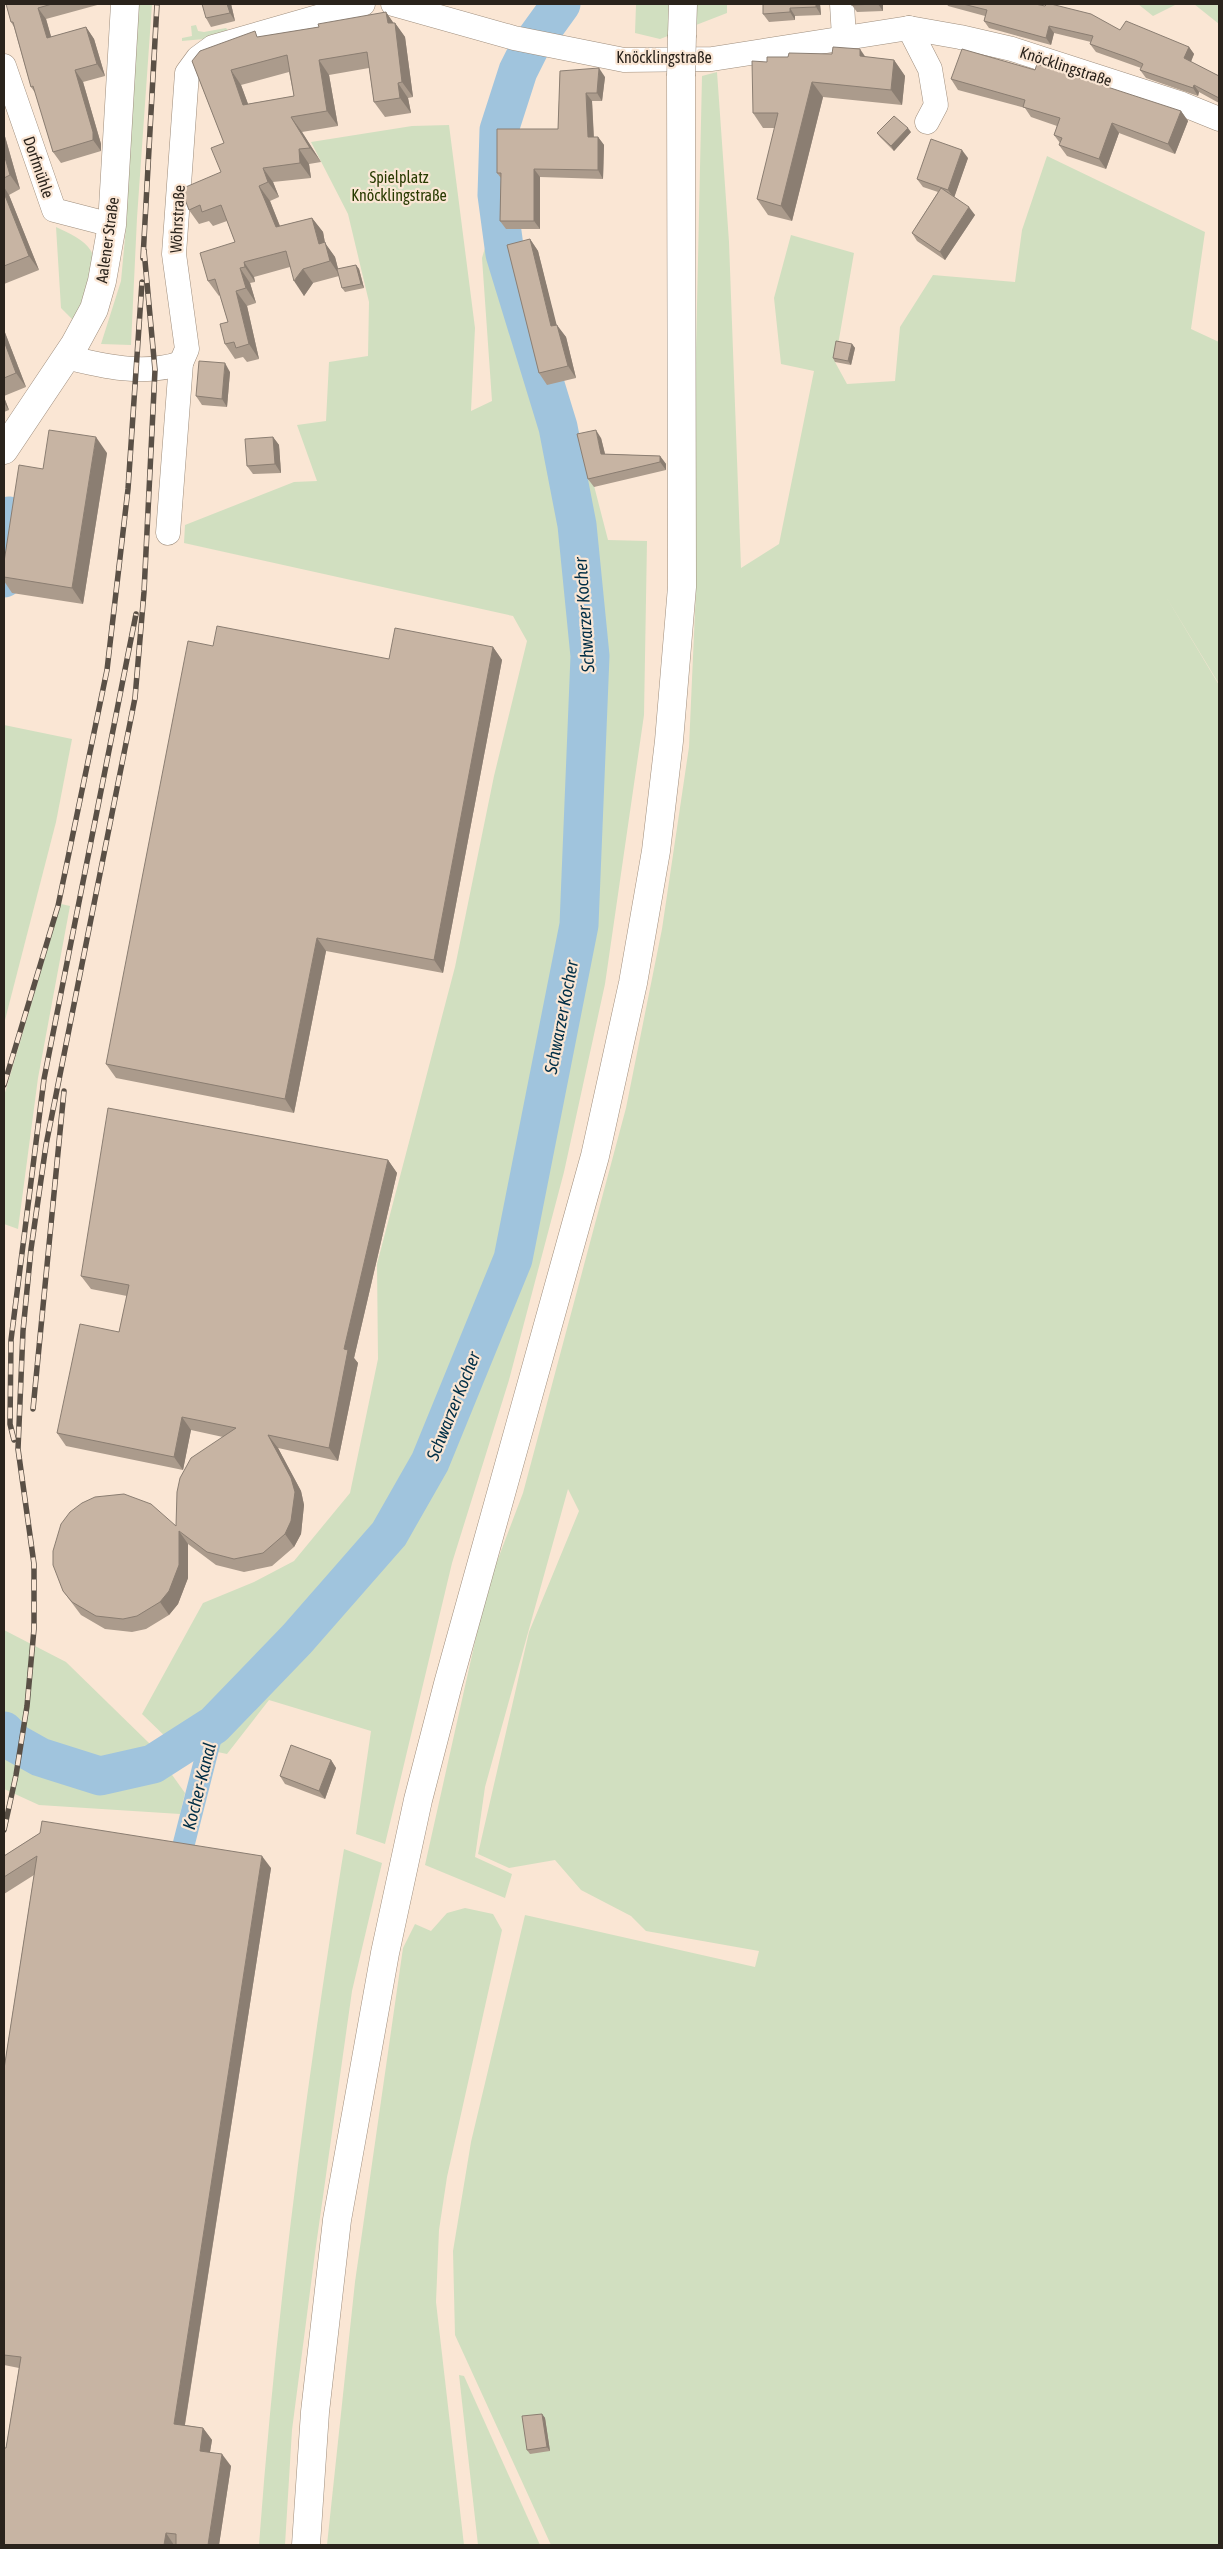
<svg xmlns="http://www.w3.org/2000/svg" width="1223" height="2549" font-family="'Asap Condensed',sans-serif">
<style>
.green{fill:#d1dfc0}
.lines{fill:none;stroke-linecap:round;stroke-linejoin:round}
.canal{stroke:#a0c4dd;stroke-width:22}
.river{stroke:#a0c4dd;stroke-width:39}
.street-casing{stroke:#9e8d7c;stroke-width:25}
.secondary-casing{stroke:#9e8d7c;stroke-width:29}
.highway-casing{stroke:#9e8d7c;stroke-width:29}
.street{stroke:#fff;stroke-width:24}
.secondary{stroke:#fff;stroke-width:28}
.highway{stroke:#fff;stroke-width:28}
.rail-casing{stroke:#5a5046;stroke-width:5.5}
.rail{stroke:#fae6d4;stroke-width:4;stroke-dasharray:11;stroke-linecap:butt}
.highway-bridge-casing{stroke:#9e8d7c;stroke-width:29;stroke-linecap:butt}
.highway-bridge{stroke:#fff;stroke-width:28}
.wall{fill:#ab9b8c;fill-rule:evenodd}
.shaded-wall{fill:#8b7e72}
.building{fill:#c7b4a3;stroke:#8b7e72;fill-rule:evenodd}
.labels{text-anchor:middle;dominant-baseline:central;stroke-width:4.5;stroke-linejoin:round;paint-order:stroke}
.street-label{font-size:16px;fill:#2a231c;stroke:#fae6d4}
.park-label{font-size:16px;fill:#283a00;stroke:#fae6d4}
.water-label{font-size:18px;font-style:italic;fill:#002e46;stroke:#fae6d4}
</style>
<rect width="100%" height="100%" fill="#fae6d4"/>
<g class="green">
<polygon points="136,4 152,4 137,218 131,345 101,344 121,281 126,227"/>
<polygon points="628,4 727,4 727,13 660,39 635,33 636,5"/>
<polygon points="1138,4 1177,4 1153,16"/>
<polygon points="1194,4 1219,4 1219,24"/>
<polygon points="196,25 198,31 204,32 226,28 228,30 204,39 182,41 182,38 192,36 191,26"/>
<polygon points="717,72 729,242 741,568 779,544 814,371 781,364 774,298 791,235 854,253 835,362 847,384 895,381 900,327 933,275 1015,282 1022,230 1047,156 1205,232 1191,329 1219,342 1219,684 1165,595 1219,685 1219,2545 551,2545 455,2335 453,2251 471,2142 525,1915 755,1967 759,1951 646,1931 631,1916 581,1890 555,1860 509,1868 478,1854 529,1632 579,1511 568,1489 485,1787 475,1857 512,1874 505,1898 425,1865 487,1588 523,1493 626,1108 662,929 689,747 696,589 695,396 702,76"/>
<polygon points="449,125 475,328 471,411 492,401 482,258 493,221 488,135 503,137 506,229 515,257 538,385 565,398 583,443 608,540 647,541 644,715 605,984 564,1172 509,1380 452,1563 385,1844 356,1834 371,1731 269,1700 227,1754 171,1742 142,1714 203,1603 254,1582 294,1561 350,1493 378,1359 377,1264 455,967 494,776 527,641 513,616 184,543 185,525 294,482 317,481 297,425 326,421 329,362 368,356 369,302 348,214 311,142 412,126"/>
<path d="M56,227C68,233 84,239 91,251C102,271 83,303 73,320L61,308Z"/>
<polygon points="4,725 72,739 56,822 4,1024"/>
<polygon points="61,904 70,906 38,1078 18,1229 4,1224 4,1096"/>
<polygon points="4,1630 66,1662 150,1744 185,1793 180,1814 39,1805 4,1789"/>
<path d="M344,1849L382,1863L352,1991L315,2253L292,2430L285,2545H259C276,2312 307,2080 344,1849Z"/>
<polygon points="465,1908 493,1914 502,1930 447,2177 439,2230 436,2302 464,2545 327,2545 355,2282 403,1948 415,1924 431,1931 447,1913"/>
<polygon points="459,2375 464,2376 540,2545 478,2545"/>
</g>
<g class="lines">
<polyline class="canal" points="183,1847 214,1725"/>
<g class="river">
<polyline points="4,578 9,516"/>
<polyline points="4,1731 15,1743 40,1757 100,1776 153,1764 214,1725 297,1639 389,1534 430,1462 513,1259 579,925 590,656 577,525 558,427 505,254 497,195 499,130 518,71 530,47 561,4"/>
</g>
<defs>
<g id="street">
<polyline points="393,4 514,38 624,60 712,59 909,28 960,37 1012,49 1182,104 1219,119"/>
<polyline points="842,4 844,37"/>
<polyline points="909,28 930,69 936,105 927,122"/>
<polyline points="4,66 54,210 112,225"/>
<path d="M66,357C102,366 145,376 181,363"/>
<polyline points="168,533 181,363 187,349 174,254 187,73 198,58 213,47 363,4"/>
</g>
<polyline id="secondary" points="4,450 75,344 94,309 102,281 112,225 125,4"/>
<g id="highway">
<polyline points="682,35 683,4"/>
<polyline points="306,2545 315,2412 337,2220 385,1953 418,1800 448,1684 595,1156 633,983 656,851 669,741 682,587 681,76"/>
</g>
</defs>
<use href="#street" class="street-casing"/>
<use href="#secondary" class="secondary-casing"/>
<use href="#highway" class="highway-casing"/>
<use href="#street" class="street"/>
<use href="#secondary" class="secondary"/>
<use href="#highway" class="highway"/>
<defs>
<g id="rail">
<polyline points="143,258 157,4"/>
<polyline points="4,1085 58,906 107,670 128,489 142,282"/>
<polyline points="33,1409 64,1091"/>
<polyline points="14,1440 10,1424 11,1340 44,1079 136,614"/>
<polyline points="4,1830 16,1775 27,1706 34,1629 34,1564 18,1449 23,1331 31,1249 46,1145 135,698 144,592 155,370 144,250"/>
</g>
</defs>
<use href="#rail" class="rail-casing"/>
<use href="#rail" class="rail"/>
<defs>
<polyline id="highway-bridge" points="681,76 682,35"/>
</defs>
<use href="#highway-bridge" class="highway-bridge-casing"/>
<use href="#highway-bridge" class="highway-bridge"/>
</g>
<g class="wall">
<polygon points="6,4 101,4 46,19 51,37 86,27 94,39 105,76 83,82 101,144 101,151 61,163 53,152 36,94 31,87 14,27 11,22"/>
<polygon points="231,4 235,21 211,27 206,18"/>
<polygon points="763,4 820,4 821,15 795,16 795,20 769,22 763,14"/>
<polygon points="851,4 883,4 883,11 857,12"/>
<polygon points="947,4 1035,4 1120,30 1189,47 1194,54 1191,62 1219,76 1219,103 1199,92 1198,96 1146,78 1140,70 1141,68 1096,52 1090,44 1091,42 1054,33 1051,45 989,28 984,21 985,16 948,6"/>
<path d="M386,12L393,23H395L405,37L413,97L408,98L411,113L385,117L374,102L369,68L329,75L338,126L302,132L321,162L309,164L311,178L273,182L279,197L270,201L280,226L312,218L323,232L325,243L335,257L338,269L356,265L359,269L364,288L345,292L342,288L339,276L313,283L304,296L290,267L254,277L255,282L250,283L256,303L247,306L259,359L247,362L243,357L235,359L225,344L228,322L220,295L219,296L208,281L235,242L227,221L213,226L209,221L199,224L189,210L221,172L224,143L192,61L259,37L319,27ZM289,72L294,96L248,104L241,85Z"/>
<polygon points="788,57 866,57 894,60 905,76 902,105 823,97 792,221 768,215 757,199 775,128 763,128 753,113 767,62"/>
<polygon points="560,71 605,77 602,101 592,101 594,137 598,137 604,145 603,179 540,177 540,229 506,229 500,221 501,178 497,173 558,129"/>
<polygon points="951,79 1181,111 1188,121 1175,154 1119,133 1106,169 1067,156 1059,145 1060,143 1054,135 1057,126 1031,117 1025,108 958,90"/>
<polygon points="911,132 894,151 880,137 877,133"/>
<polygon points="4,133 20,189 9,195 39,270 4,284"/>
<polygon points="968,158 954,197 975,215 945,260 917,241 912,233 938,192 923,187 917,179"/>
<polygon points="530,239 538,251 556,325 566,337 576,378 547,385 539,373"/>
<polygon points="4,330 26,387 4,396"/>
<polygon points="852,344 855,348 851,365 835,362 833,358"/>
<polygon points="230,372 227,407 202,405 196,396"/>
<polygon points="4,397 9,410 4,412"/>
<polygon points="273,437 279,445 281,473 253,474 247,466"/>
<polygon points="601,438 605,454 660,456 666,464 666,470 594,487 588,479"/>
<polygon points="107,453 83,604 12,593 4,581 4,562 43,469"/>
<polygon points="213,646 389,659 493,647 502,660 443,973 326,951 294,1113 116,1078 106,1064"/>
<polygon points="388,1160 397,1173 354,1358 358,1363 338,1461 278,1448 301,1491 304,1505 301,1534 294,1547 272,1566 244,1572 216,1565 188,1544 188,1578 178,1604 169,1615 146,1629 132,1632 105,1629 81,1615 63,1591 176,1526 223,1437 191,1430 183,1470 66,1446 57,1433 119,1332 127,1296 91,1289 81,1276"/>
<polygon points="331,1760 336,1768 325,1799 285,1784 280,1776"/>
<polygon points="40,1833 271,1868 185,2425 203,2428 212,2440 210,2452 231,2466 219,2545 4,2545 6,2448 19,2368 4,2365 4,2069 34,1875 4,1894 4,1856"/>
<polygon points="542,2414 545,2418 550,2451 530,2454 527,2450"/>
</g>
<g class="shaded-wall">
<polygon points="227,4 231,4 235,21 230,13"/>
<polygon points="816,4 820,4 821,15 816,7"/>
<polygon points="878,4 883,4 883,11"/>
<polygon points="38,8 46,19 55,50 47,38"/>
<polygon points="790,8 795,16 795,20 790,12"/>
<polygon points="386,12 395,25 395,23 405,37 413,97 402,82 388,23"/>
<polygon points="1049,26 1054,33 1051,45 1046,38"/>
<polygon points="86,27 94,39 105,76 97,64"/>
<polygon points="1189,47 1194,54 1189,66 1184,58"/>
<polygon points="860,49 871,65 860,56"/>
<polygon points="319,60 329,75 338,126 327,111"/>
<polygon points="894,60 905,76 902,105 891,90"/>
<polygon points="599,68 605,77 602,101 597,93"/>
<polygon points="75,70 83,82 101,144 101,151 93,140"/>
<polygon points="231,70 241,85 254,120 243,105"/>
<polygon points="812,82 823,97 792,221 781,206"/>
<polygon points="398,83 408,98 411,113 400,98"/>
<polygon points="1194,85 1199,92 1198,96 1193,88"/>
<polygon points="586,93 592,101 594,145 588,137"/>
<polygon points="1181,111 1188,121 1175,154 1168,144"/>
<polygon points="291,117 302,132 321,162 310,148"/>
<polygon points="1112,123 1119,133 1106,169 1099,159"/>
<polygon points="908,128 911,132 894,151 891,146"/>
<polygon points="4,133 20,189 10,175 4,154"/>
<polygon points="598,137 604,145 603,179 598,170"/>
<polygon points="299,149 309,164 311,178 300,163"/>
<polygon points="962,150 968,158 954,198 948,190"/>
<polygon points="263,168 273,182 279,197 268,182"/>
<polygon points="534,169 540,177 540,229 534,221"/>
<polygon points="259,186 270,201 286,242 276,227"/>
<polygon points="4,187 9,195 39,270 29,256 4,193"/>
<polygon points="969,207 975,215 945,260 940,252"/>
<polygon points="312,218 323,232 325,243 335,257 340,276 319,244"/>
<polygon points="530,239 538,251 560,338 551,326"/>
<polygon points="244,262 254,277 255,282 245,267"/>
<polygon points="356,265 359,269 364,288 361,284"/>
<polygon points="240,268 250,283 256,303 246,288"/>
<polygon points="303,269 313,283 304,296 294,281"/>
<polygon points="236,291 247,306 259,359 249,344"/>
<polygon points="557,325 566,337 576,378 568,366"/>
<polygon points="4,330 26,387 16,373 4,341"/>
<polygon points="852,344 855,348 851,365 848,361"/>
<polygon points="225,363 230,372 227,407 222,399"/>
<polygon points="4,397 9,410 4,403"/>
<polygon points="596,430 601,438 607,462 601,454"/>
<polygon points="96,437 107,453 83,604 72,588"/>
<polygon points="273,437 279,445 281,473 275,464"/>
<polygon points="660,456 666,464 666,470 660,462"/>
<polygon points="493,647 502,660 443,973 434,960"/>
<polygon points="317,938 326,951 294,1113 285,1099"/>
<polygon points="388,1160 397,1173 354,1358 358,1363 338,1461 329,1448 344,1349"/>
<polygon points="182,1417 191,1430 183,1470 174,1457"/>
<polygon points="268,1435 278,1448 301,1491 304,1505 301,1534 294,1547 285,1534"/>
<polygon points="179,1531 188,1544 188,1578 178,1604 169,1615 160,1602"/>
<polygon points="331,1760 336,1768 325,1799 319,1791"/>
<polygon points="262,1856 271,1868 183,2436 174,2424"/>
<polygon points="542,2414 545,2418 550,2451 547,2447"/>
<polygon points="203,2428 212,2440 208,2463 200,2451"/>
<polygon points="222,2454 231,2466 219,2545 208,2545"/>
<polygon points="166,2533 174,2545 164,2545"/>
</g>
<g class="building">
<polygon points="6,4 52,4 38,8 47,38 86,27 97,64 75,70 93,132 93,140 53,152 33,86 31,87 13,22 11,22"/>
<polygon points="202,4 227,4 230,13 206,18"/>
<polygon points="763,4 816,4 816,7 790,8 790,12 763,14"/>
<polygon points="851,4 878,4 851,5"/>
<polygon points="963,4 1035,4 1045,6 1047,4 1051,4 1091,14 1120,30 1126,21 1189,47 1184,58 1219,76 1219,98 1194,85 1193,88 1140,70 1143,64 1135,60 1090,44 1093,36 1049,26 1046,38 984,21 987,10"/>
<path d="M386,12L388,23H395L402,82L398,83L400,98L374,102L367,52L319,60L327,111L291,117L310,148L299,149L300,163L263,168L268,182L259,186L276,227L312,218L319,244L325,242L330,261L303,269L294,281L286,251L244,262L245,267L240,268L246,288L236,291L249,344L236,348L234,342L225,344L220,324L228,322L215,279L208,281L200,253L235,242L221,205L202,212L200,205L189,210L181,189L221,172L211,148L224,143L192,61L200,51L255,31L257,37L319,27L318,24ZM287,55L294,96L243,105L231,70Z"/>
<polygon points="833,47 860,49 860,56 894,60 891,90 812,82 781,206 757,199 778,113 753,113 752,61 767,62 767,57 788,57 789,53 832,54"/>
<polygon points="962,49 1035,70 1037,64 1181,111 1168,144 1112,123 1099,159 1059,145 1062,138 1054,135 1060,118 1023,107 1025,100 951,79"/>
<polygon points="599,68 597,93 586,93 588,137 598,137 598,170 534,169 534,221 500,221 501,173 497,173 497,129 558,129 560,71"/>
<polygon points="894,116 908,128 891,146 877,133"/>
<polygon points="931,139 962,150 948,190 917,179"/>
<polygon points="4,154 10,175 4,178"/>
<polygon points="941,188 969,207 940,252 912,233"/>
<polygon points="4,193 29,256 4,266"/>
<polygon points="530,239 551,326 557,325 568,366 539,373 507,245"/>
<polygon points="356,265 361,284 342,288 337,269"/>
<polygon points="4,341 16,373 4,378"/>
<polygon points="836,341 852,344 848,361 833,358"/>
<polygon points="199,361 225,363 222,399 196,396"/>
<polygon points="49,430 96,437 72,588 4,577 4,562 19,465 43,469"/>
<polygon points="596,430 601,454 660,456 660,462 588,479 577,434"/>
<polygon points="273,437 275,464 247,466 245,439"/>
<polygon points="217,626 389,659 395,628 493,647 434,960 317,938 285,1099 106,1064 188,641 213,646"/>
<polygon points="108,1108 388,1160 344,1349 348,1350 329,1448 268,1435 291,1478 295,1492 291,1521 285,1534 263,1553 234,1559 207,1552 179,1531 179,1565 169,1591 160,1602 137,1616 123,1619 96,1616 72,1602 63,1591 53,1565 53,1551 61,1524 70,1512 82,1503 95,1497 124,1494 151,1504 176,1526 177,1492 180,1478 191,1458 236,1428 182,1417 174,1457 57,1433 80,1324 119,1332 129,1285 81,1276"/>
<polygon points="291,1745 331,1760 319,1791 280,1776"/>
<polygon points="42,1821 262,1856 174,2424 203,2428 200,2451 222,2454 208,2545 176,2545 176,2534 166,2533 164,2545 4,2545 4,2448 6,2448 21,2357 4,2355 4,2069 37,1856 4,1877 4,1856 40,1833"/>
<polygon points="542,2414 547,2447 527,2450 522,2416"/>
</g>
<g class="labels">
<g class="street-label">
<text x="664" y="57">Knöcklingstraße</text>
<text transform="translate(1066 66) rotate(18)">Knöcklingstraße</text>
<text transform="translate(39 167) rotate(71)">Dorfmühle</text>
<text transform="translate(177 219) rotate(-87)">Wöhrstraße</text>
<text transform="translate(107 240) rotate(-82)">Aalener Straße</text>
</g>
<g class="park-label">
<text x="399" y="177">Spielplatz<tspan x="399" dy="18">Knöcklingstraße</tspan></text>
</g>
<g class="water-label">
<text transform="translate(584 615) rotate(-94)">Schwarzer Kocher</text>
<text transform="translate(561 1017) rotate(-79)">Schwarzer Kocher</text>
<text transform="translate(453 1406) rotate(-68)">Schwarzer Kocher</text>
<text transform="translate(199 1786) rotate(-76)">Kocher-Kanal</text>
</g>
</g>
<rect width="1223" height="2549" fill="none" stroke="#2a231c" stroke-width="10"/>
</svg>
